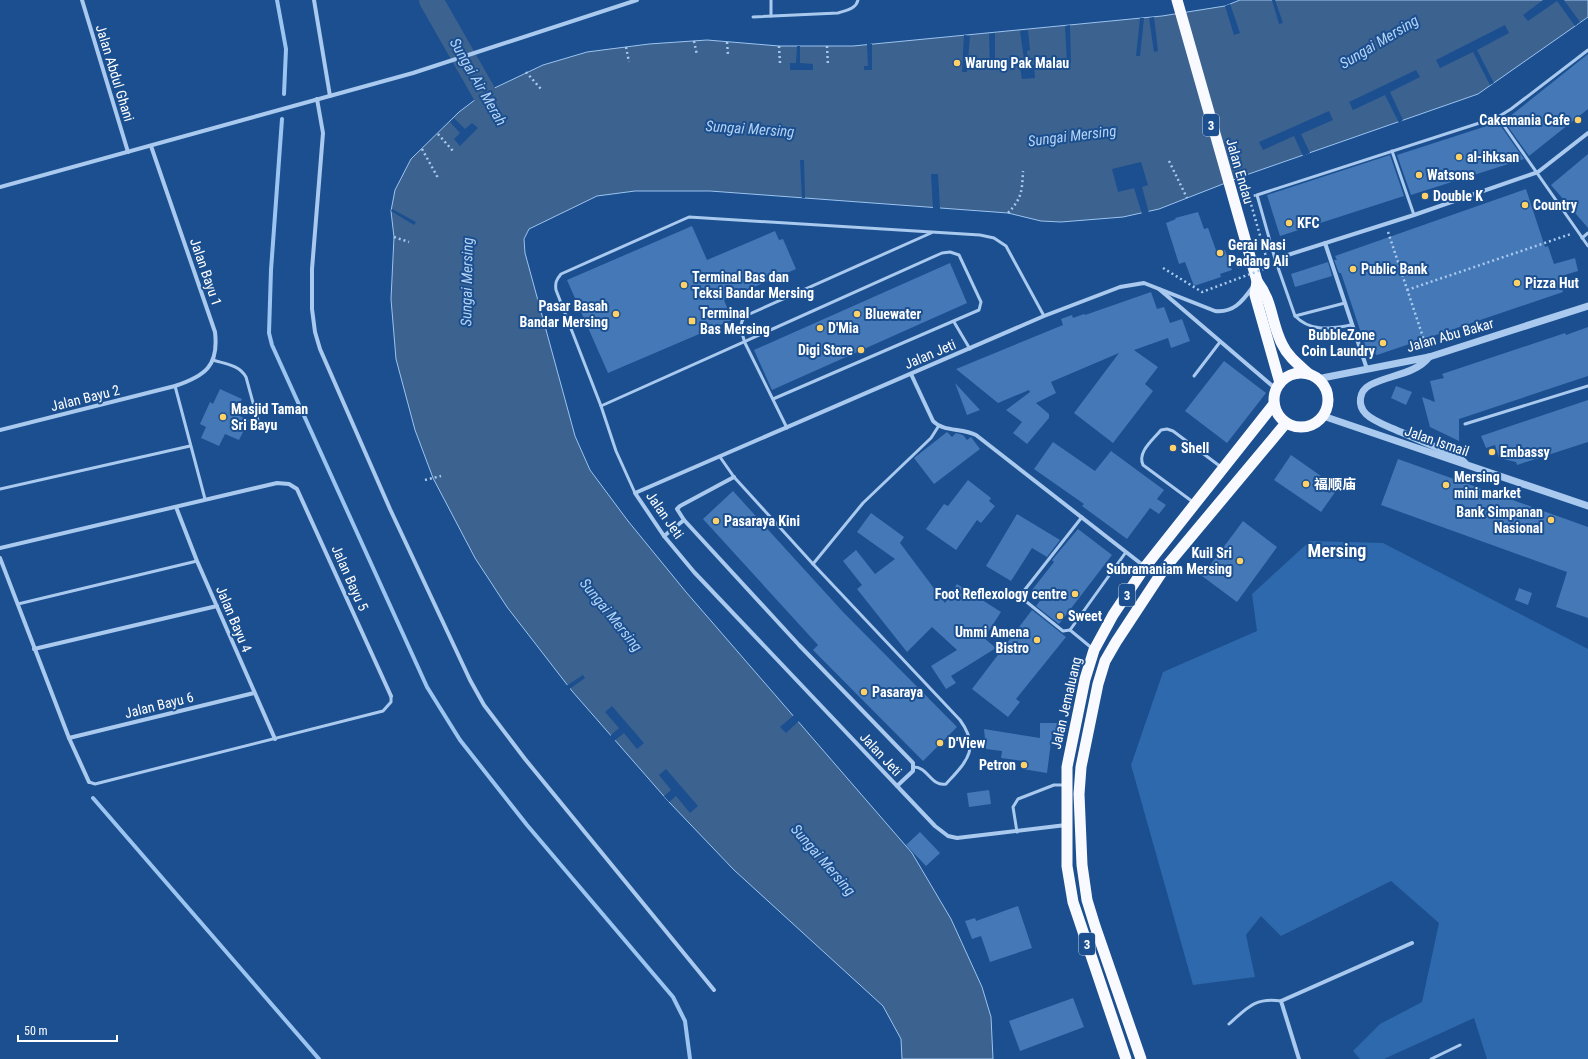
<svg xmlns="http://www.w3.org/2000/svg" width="1588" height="1059" font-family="'Roboto Condensed','Noto Sans SC',sans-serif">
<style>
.green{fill:#2e69ad}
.water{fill:#3c6290;stroke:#9cc4f0}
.pier{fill:#1b4f8f}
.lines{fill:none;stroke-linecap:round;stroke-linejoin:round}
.stream{stroke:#9cc4f0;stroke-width:4}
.river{stroke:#3c6290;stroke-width:24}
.building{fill:#4478b7}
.path{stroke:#a9c9ee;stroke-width:2.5;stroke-dasharray:2 3;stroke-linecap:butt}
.service{stroke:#a9c9ee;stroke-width:3}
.minor{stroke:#a9c9ee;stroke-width:4}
.tertiary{stroke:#a9c9ee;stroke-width:7}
.trunk{stroke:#f8faff;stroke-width:11}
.path-bridge{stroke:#a9c9ee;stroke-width:2.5;stroke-dasharray:2 3;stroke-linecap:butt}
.poi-dot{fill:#ffd166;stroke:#1b4f8f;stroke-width:1.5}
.labels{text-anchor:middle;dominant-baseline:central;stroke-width:4;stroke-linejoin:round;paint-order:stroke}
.shield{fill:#1b4f8f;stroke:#bbcadd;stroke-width:1}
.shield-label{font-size:13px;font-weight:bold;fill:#fff}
.poi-label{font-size:14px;font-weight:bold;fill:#fff;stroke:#1b4f8f;text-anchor:start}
.street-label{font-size:14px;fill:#fff;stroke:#1b4f8f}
.water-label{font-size:15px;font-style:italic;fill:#b5d3f5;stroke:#1b4f8f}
.district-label{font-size:18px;font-weight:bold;fill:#fff;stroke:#1b4f8f}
</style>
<rect width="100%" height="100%" fill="#1b4f8f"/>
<polygon class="green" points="1310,541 1383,543 1588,649 1588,1059 1487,1059 1474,1018 1384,1059 1360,1059 1353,1051 1380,1024 1422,1002 1439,923 1391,881 1281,936 1261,916 1246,935 1255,977 1193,985 1131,765 1163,672 1257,631 1252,594"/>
<polygon class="water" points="1240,0 1588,0 1588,17 1478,94 1246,175 1159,209 1123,217 1061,222 1041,221 1008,213 710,191 635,191 597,196 529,229 524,239 525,253 575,436 590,470 628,521 686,592 912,853 951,919 982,987 991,1017 993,1059 902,1059 901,1039 883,1006 734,870 669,802 572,691 507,607 475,558 433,478 415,430 396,359 391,299 394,237 391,211 395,190 411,159 459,112 484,93 543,65 587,52 649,44 707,40 779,46 853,46 1162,16 1225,6"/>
<g class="pier">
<polygon points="1272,0 1275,0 1283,23 1279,24"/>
<polygon points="1543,0 1564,0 1580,22 1575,26 1557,1 1528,21 1523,15"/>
<polygon points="1230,4 1240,33 1234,35 1225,6"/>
<polygon points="1154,17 1158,51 1154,52 1149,18"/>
<polygon points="1140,18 1144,18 1140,56 1136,56"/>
<polygon points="1070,25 1071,63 1067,63 1065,26"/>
<polygon points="1505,25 1509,33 1477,50 1494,83 1490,85 1473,52 1440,68 1436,60"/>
<polygon points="1028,30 1030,50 1027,51 1028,65 1034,65 1035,78 1022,79 1020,67 1025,66 1020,31"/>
<polygon points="995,33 995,69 990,69 989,34"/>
<polygon points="964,35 970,36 967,72 962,72"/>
<polygon points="867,44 872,44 872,70 864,70 864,66 868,66"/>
<polygon points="797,46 800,46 800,63 813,64 813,70 790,70 790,63 796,63"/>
<polygon points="1416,70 1420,77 1390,92 1403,120 1399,123 1385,95 1353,110 1349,102"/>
<polygon points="1329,111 1333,120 1301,134 1310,153 1303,156 1294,136 1263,150 1259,142"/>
<polygon points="454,118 465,129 472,123 478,128 460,146 454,139 460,133 450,122"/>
<polygon points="800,160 804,160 805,198 802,198"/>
<polygon points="1141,162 1148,185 1142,187 1149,213 1142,214 1134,188 1118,192 1112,169"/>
<polygon points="931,174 938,174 940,209 933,209"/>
<polygon points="392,209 416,222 414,225 391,211"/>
<polygon points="583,675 585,678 568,690 566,686"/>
<polygon points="612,706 644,743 637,749 624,733 613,742 609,737 619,728 605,712"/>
<polygon points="794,715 799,721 786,733 780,727"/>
<polygon points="666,769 698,806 690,813 676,796 669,802 664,796 671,790 659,775"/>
</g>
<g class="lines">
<g class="stream">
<polyline points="277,0 286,49 284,94"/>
<polyline points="282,119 271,270 269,333 272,345 427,687 460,740 527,825 673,997 685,1021 690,1059"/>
<polyline points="93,798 319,1059"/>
</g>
<polyline class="river" points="431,0 500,121"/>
</g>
<g class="building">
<polygon points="1588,54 1588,109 1529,156 1504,121"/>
<polygon points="1496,123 1498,126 1500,125 1524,159 1411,195 1397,155"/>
<polygon points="1588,154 1588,228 1551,185"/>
<polygon points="1390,155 1404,196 1280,236 1267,195"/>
<polygon points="1526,189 1545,247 1548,246 1554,264 1575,258 1578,271 1558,277 1563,292 1377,355 1366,348 1341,273 1339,273 1334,260 1337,260 1335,256"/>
<polygon points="1198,212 1204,229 1208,228 1217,253 1225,250 1232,270 1220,274 1221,277 1194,286 1185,262 1179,264 1166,223 1176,219 1175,218"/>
<polygon points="692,226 707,260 775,231 779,240 783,239 796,269 724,300 732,320 608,373 567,280"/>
<polygon points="1328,262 1332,276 1295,287 1291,274"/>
<polygon points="950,263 967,303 772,390 754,350"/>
<polygon points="1151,292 1157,309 1164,307 1170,323 1182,319 1190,341 1171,348 1168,338 1134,350 1158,367 1145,384 1153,391 1113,443 1074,413 1119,353 1051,382 1056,393 1036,403 1049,414 1049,418 1027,444 1013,433 1022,422 1006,410 1030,392 1029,390 998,403 956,369 1063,325 1061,319 1072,315 1073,318 1084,314 1085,315"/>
<polygon points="1588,327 1588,376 1459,419 1459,441 1430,427 1422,397 1435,402 1430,381 1444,378 1442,374 1565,333 1566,335"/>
<polygon points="1224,361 1266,393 1227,443 1185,411"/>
<polygon points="955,383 980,410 967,415"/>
<polygon points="1396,386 1412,392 1406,405 1391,398"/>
<polygon points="220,389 242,399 235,414 249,420 239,440 225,434 219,446 201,438 206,427 200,424 210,402 213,404"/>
<polygon points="1588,400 1588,442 1517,465 1516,462 1499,458 1495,445 1486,448 1481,436"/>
<polygon points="947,432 952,437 956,433 963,435 967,440 971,437 980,449 934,484 914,458"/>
<polygon points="1053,442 1095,471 1111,451 1164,490 1157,499 1166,505 1159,514 1150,508 1127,539 1082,506 1084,504 1034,469"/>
<polygon points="1291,455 1338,488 1321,512 1274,480"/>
<polygon points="1398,459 1588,527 1588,618 1556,607 1567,572 1381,505"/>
<polygon points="968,480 991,498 989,501 995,506 981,523 977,520 956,550 926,529 944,504 948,506"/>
<polygon points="733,491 843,612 957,727 923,761 813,650 818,645 703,519"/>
<polygon points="871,513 904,537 900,543 945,603 957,584 1001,612 984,638 996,648 951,676 956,683 946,689 931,666 957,650 932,627 907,652 857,589 862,585 843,561 856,550 875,574 895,559 857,532"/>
<polygon points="1017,514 1060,540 1047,557 1032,548 1011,581 986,566"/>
<polygon points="1243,521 1277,547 1237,602 1202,576"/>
<polygon points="1078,529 1112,555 1059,624 1036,606 1042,598 1032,590 1054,562 1052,560"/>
<polygon points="1519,588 1532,593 1528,605 1515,600"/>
<polygon points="1032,610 1066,637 1016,699 1020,702 1008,717 972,689"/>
<polygon points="1040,723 1057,723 1057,734 1052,734 1047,773 1022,769 1023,761 1001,758 1002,751 986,749 984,729 1040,738"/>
<polygon points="989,790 991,804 969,807 967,793"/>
<polygon points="920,832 940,853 926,866 906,845"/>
<polygon points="1018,906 1032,948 990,962 981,936 972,939 965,921 975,918 976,921"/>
<polygon points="1073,998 1084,1027 1020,1051 1009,1021"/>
</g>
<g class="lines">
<g class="path">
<polyline points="694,41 697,55"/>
<polyline points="727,42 728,55"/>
<polyline points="779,46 780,63"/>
<polyline points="827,46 828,66"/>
<polyline points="626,47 629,62"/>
<polyline points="526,72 541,89"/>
<polyline points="438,134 453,151"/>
<polyline points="422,149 438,178"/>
<polyline points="1169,161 1187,198"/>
<path d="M1008,213C1022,198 1022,191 1023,171"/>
<polyline points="1388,232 1427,349"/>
<polyline points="394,237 409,242"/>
<polyline points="1407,290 1571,234"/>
<polyline points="425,480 441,476"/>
</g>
<g class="service">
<polyline points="771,0 771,16"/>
<path d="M753,17L838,13C847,10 856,9 858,0"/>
<polyline points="1498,117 1588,246"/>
<polyline points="1392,151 1414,215"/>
<polyline points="1582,238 1588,233"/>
<polyline points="1345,303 1295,316 1275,259 1257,195 1498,117 1511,109 1588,50"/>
<path d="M1295,316C1312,333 1331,328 1352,325"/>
<polyline points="954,322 970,349"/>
<path d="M213,360C226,364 239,365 246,377L258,421"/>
<polyline points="1194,376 1220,342"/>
<polyline points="175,386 205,499"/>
<path d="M601,406L556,290C555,283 556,280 561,274L689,217L980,235L994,238L1006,246L1044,316"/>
<polyline points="1465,424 1588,386"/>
<path d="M787,428L745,343C742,333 738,325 745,316L931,233"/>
<path d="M720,457L734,477L813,564L960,720C981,749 966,762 946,784C931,787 928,767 914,767"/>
<polyline points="0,489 190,446"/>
<polyline points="635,493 616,451 601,406 942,253 950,252 959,255 981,302 979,310 773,399"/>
<path d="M1193,502L1143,465C1137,452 1153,440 1161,430L1167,429L1173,431L1221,467"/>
<polyline points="813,564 863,503 931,438 938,427"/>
<polyline points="18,604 197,561"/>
<polyline points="1070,630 1063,631 1023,599 1023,592 1082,517"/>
<polyline points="1070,630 1126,552"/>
<polyline points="1070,630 1093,649"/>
<polyline points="89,782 95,784 383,711 391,702 391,696"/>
<polyline points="1017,832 1013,807 1018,799 1054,785 1065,785"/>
<path d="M1229,1024C1247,1008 1255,997 1281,1001"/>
<polyline points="1431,1059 1460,1045"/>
</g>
<g class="minor">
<polyline points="82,0 128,152"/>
<polyline points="314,0 330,96"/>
<polyline points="317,99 323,133 312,269 312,309 315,332 320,349 390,509 470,680 484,705 525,759 714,990"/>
<polyline points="0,187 413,73 637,0"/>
<polyline points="1325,243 1367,369"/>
<polyline points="1275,259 1414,215 1538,172 1588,133"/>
<polyline points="1159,289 1276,389"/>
<path d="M911,374L933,421C943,432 962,428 976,435L1144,566"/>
<path d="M0,430L175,386C205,376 219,366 215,332L151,146"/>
<polyline points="176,507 197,561 275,739"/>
<polyline points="684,520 677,509 680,506 734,477"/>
<polyline points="664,536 684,520 799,645 913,763 913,771 897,786"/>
<path d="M0,548C93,527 185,504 277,483L289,484L297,489L391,696"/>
<polyline points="0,558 69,738 89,782"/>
<polyline points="34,649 217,606"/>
<polyline points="69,738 254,693"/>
<path d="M1066,825L957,838L948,836L935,826L694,572L664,536L635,493L1044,316L1120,287L1144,283L1215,311C1233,313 1242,302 1252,288"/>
<polyline points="1299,1059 1281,1001 1412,943"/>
</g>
<g class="tertiary">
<path d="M1429,357C1416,374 1389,375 1370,385C1359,391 1357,405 1366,414C1373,421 1387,426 1396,430C1417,439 1437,448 1458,456L1465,463"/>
<polyline points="1317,379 1429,357 1588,306"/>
<polyline points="1323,416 1588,506"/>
</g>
<g class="trunk">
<polyline points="1177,0 1257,281 1255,295 1280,383"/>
<path d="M1257,281C1273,302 1271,322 1282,344C1288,357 1299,365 1309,374"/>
<circle cx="1301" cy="400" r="27"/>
<polyline points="1126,1059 1073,902 1067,866 1067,767 1085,679 1094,650 1113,615 1145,567 1274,404"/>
<polyline points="1141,1059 1095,926 1087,900 1082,865 1079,794 1081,767 1098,684 1105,661 1116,642 1164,569 1286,423"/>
</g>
<polyline class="path-bridge" points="1163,268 1202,292 1269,267 1249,197 1257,195"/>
</g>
<g class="poi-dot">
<circle cx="957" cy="63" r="4"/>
<circle cx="1578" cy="120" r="4"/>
<circle cx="1459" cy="157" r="4"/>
<circle cx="1419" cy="175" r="4"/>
<circle cx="1425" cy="196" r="4"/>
<circle cx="1525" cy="205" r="4"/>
<circle cx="1289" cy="223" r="4"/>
<circle cx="1220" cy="253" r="4"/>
<circle cx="1353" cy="269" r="4"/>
<circle cx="1517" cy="283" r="4"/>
<circle cx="684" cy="285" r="4"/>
<circle cx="616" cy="314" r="4"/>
<circle cx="857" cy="314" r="4"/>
<rect x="688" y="317" width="8" height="8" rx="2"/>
<circle cx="820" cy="328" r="4"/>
<circle cx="1383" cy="343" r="4"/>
<circle cx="861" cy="350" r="4"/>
<circle cx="223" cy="417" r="4"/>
<circle cx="1173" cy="448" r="4"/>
<circle cx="1492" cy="452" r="4"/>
<circle cx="1306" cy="484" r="4"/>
<circle cx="1446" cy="485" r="4"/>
<circle cx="1551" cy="520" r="4"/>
<circle cx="716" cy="521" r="4"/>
<circle cx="1240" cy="561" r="4"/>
<circle cx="1075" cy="594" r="4"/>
<circle cx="1060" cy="616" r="4"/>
<circle cx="1037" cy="640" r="4"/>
<circle cx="864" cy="692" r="4"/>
<circle cx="940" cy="743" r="4"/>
<circle cx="1024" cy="765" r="4"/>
</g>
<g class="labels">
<g class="shield">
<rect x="1203" y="114" width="16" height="22" rx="3"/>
<rect x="1119" y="584" width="16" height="22" rx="3"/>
<rect x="1079" y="933" width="16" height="22" rx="3"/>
</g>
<g class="shield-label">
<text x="1211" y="125">3</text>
<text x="1127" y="595">3</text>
<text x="1087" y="944">3</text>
</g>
<g class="poi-label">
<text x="965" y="63">Warung Pak Malau</text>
<text x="1570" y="120" text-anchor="end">Cakemania Cafe</text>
<text x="1467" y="157">al-ihksan</text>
<text x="1427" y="175">Watsons</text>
<text x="1433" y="196">Double K</text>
<text x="1533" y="205">Country</text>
<text x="1297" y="223">KFC</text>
<text x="1228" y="245">Gerai Nasi<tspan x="1228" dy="16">Padang Ali</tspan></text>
<text x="1361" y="269">Public Bank</text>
<text x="692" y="277">Terminal Bas dan<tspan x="692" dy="16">Teksi Bandar Mersing</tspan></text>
<text x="1525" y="283">Pizza Hut</text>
<text x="608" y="306" text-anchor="end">Pasar Basah<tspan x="608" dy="16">Bandar Mersing</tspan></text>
<text x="700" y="313">Terminal<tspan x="700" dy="16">Bas Mersing</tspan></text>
<text x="865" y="314">Bluewater</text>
<text x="828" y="328">D'Mia</text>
<text x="1375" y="335" text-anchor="end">BubbleZone<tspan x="1375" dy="16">Coin Laundry</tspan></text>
<text x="853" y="350" text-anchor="end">Digi Store</text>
<text x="231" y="409">Masjid Taman<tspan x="231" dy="16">Sri Bayu</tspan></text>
<text x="1181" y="448">Shell</text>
<text x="1500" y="452">Embassy</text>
<text x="1454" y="477">Mersing<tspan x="1454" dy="16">mini market</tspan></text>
<text x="1314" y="484">福顺庙</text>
<text x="1543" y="512" text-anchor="end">Bank Simpanan<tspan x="1543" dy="16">Nasional</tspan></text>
<text x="724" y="521">Pasaraya Kini</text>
<text x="1232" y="553" text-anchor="end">Kuil Sri<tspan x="1232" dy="16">Subramaniam Mersing</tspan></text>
<text x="1067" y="594" text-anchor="end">Foot Reflexology centre</text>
<text x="1068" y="616">Sweet</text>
<text x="1029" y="632" text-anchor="end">Ummi Amena<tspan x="1029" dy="16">Bistro</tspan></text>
<text x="872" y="692">Pasaraya</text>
<text x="948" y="743">D'View</text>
<text x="1016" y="765" text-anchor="end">Petron</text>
</g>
<g class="street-label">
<text transform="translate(115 73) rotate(73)">Jalan Abdul Ghani</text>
<text transform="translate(1240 171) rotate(74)">Jalan Endau</text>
<text transform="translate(206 272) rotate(71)">Jalan Bayu 1</text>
<text transform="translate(1450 335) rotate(-16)">Jalan Abu Bakar</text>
<text transform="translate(930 354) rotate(-23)">Jalan Jeti</text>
<text transform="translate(85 398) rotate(-14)">Jalan Bayu 2</text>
<text transform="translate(1437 441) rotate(19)">Jalan Ismail</text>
<text transform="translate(665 515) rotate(55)">Jalan Jeti</text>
<text transform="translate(350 578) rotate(66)">Jalan Bayu 5</text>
<text transform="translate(234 619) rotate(67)">Jalan Bayu 4</text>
<text transform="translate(1066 703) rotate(-77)">Jalan Jemaluang</text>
<text transform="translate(159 705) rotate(-14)">Jalan Bayu 6</text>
<text transform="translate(881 754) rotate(47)">Jalan Jeti</text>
</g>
<g class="water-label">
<text transform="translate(1379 42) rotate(-31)">Sungai Mersing</text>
<text transform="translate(478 82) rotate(60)">Sungai Air Merah</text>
<text transform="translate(750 129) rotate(4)">Sungai Mersing</text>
<text transform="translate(1072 136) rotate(-7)">Sungai Mersing</text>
<text transform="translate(467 282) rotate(-89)">Sungai Mersing</text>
<text transform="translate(611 615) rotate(51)">Sungai Mersing</text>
<text transform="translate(823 860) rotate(49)">Sungai Mersing</text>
</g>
<g class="district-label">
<text x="1337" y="550">Mersing</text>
</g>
</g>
<path d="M18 1035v6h99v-6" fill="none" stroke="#ffffff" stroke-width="2"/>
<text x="24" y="1035" font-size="12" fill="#ffffff" stroke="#1b4f8f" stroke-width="3" paint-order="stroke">50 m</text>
</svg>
